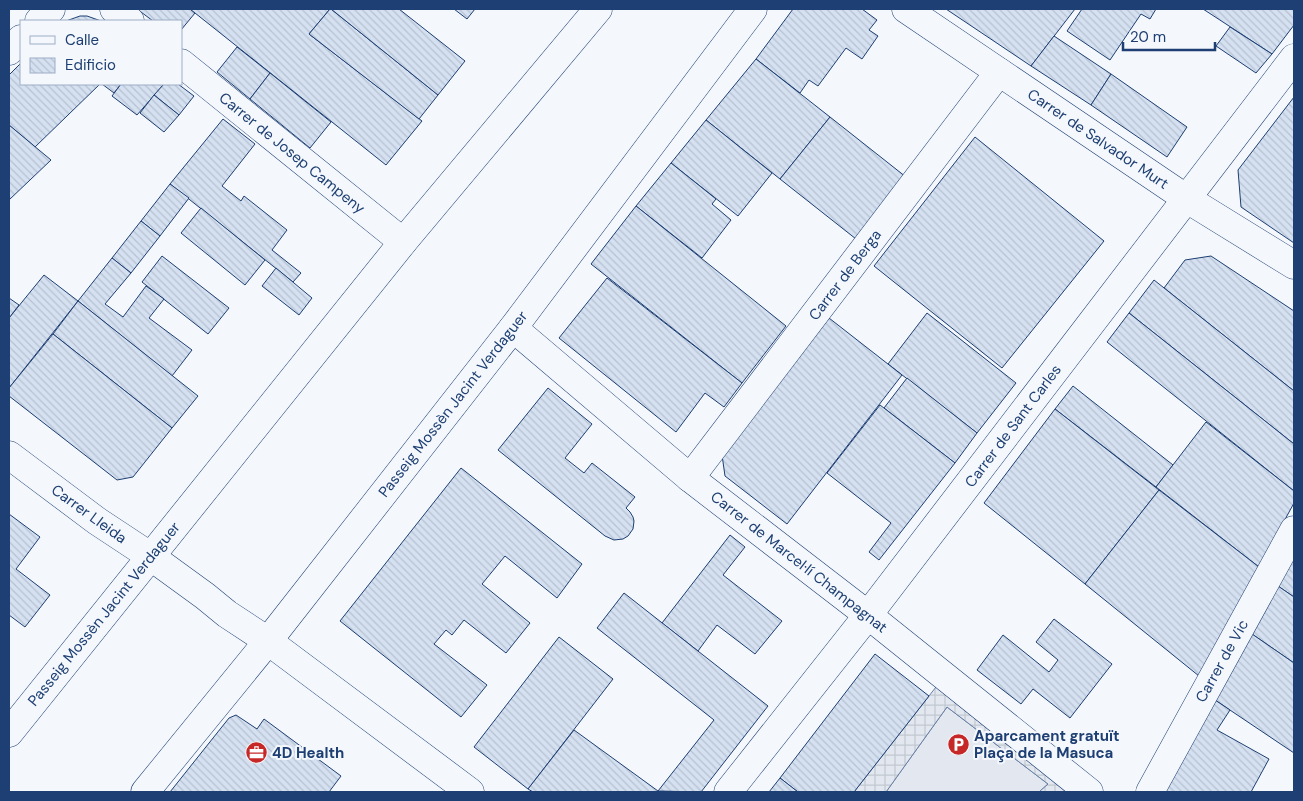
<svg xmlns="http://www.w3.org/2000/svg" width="1303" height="801" font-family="'DM Sans',sans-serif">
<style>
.parking{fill:#e3e8f0;stroke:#687fa3}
.plaza{fill:url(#plaza-grid);stroke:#687fa3}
.building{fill:url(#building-back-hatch);stroke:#1d3f73}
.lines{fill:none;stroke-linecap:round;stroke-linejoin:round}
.minor-casing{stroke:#1d3f73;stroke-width:29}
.minor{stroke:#f4f7fb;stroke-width:28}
.labels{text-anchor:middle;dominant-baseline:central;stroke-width:4;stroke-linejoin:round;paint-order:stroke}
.street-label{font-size:15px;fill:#1d3f73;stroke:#f4f7fb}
.poi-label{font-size:15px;font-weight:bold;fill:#1d3f73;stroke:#f4f7fb;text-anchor:start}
</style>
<defs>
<pattern id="plaza-grid" width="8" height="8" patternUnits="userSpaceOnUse" patternTransform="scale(1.25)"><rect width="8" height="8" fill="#e3e8f0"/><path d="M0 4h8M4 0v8" fill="none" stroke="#c2c8d1"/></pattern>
<pattern id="building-back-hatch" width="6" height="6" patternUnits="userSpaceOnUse" patternTransform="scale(1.25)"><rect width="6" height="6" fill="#d5e0f0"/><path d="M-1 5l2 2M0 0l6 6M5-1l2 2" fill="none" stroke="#b6c1d1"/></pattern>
</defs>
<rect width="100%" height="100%" fill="#f4f7fb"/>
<polygon class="parking" points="947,707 1048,784 1039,792 886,792"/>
<polygon class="plaza" points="936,687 1066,792 1039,792 1048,784 947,707 886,792 854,792"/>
<g class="building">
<polygon points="137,9 190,9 195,13 181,30 181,21 153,21"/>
<polygon points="190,9 330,9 309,34 422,121 386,165"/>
<polygon points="330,9 331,9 438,95 419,119 309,34"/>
<polygon points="331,9 399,9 465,61 438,95"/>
<polygon points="454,9 475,9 467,19"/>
<polygon points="793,9 862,9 877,20 869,30 878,36 862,59 846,48 818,86 809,80 800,93 756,59"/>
<polygon points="946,9 1075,9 1031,66"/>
<polygon points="1082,9 1156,9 1150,19 1141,14 1110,60 1067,31"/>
<polygon points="1203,9 1294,9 1294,25 1272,54"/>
<polygon points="80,16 87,16 101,21 66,21"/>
<polygon points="1230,27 1272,54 1256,73 1216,46"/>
<polygon points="1054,36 1111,74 1091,105 1031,66"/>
<polygon points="237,47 270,73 250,99 217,72"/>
<polygon points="756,59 830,117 780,179 706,120"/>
<polygon points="21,63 21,84 100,84 35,147 9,125 9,75"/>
<polygon points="270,73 331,122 310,148 250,99"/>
<polygon points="1111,74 1187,127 1167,157 1091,105"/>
<polygon points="102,84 121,84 114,93"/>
<polygon points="121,84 164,84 137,115 112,96"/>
<polygon points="164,84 178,84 194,96 179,115 154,95"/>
<polygon points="154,95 179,115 164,132 140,113"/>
<polygon points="1294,97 1294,243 1241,207 1238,170"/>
<polygon points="830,117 906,177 856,239 780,179"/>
<polygon points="223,119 255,144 222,186 241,201 244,196 287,230 272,250 301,273 293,282 170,184"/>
<polygon points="706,120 772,173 738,216 671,163"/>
<polygon points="9,125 51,160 9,200"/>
<polygon points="975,137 1104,241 1002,368 874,266"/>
<polygon points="671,163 716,199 712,204 731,220 702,258 636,206"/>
<polygon points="170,184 189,198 160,236 141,221"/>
<polygon points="636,206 786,326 742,383 591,264"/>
<polygon points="201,208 265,260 245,285 181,233"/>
<polygon points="141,221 160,236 131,273 112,258"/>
<polygon points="162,256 229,308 208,334 142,282"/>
<polygon points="1211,256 1294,311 1294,391 1164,288 1185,260"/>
<polygon points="112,258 131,273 105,304 123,317 146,286 164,299 149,318 192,350 172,376 78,301"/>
<polygon points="276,268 312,298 299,315 262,286"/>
<polygon points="44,275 78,301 9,388 9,318"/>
<polygon points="607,278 742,383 724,407 705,393 676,432 559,338"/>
<polygon points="1154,280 1294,391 1294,444 1129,313"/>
<polygon points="9,298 19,305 9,318"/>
<polygon points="78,301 198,396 172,428 53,334"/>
<polygon points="927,313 1016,383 977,433 888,364"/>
<polygon points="1129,313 1294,444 1294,491 1107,342"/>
<polygon points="829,318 902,375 787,524 725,476 722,455"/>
<polygon points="53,334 172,428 133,477 117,480 9,396 9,388"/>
<polygon points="907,378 977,433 955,463 884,408"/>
<polygon points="1073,386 1173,465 1156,487 1055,409"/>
<polygon points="548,388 592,424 565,458 584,473 592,463 635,497 626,508 630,512 633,517 634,521 633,529 628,536 623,539 614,540 605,536 498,450"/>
<polygon points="880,405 955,463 879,560 869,552 891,523 827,473"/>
<polygon points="1055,409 1159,490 1085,584 984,503"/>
<polygon points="1206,422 1294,491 1294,503 1259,567 1156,487"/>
<polygon points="461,468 582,564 557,598 505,556 482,584 530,623 506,653 464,620 452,635 446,630 434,644 487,685 461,717 340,621"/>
<polygon points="1159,490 1259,567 1199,676 1085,584"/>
<polygon points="9,514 40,537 16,569 50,595 25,627 9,615"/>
<polygon points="730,535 745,547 723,575 782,621 755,654 717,625 698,651 662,623"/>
<polygon points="1294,556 1294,597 1278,586"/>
<polygon points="1278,586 1294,597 1294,663 1252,634"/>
<polygon points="624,593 768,706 701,792 658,791 714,720 597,628"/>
<polygon points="1054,619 1112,664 1070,718 1033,689 1021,704 977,670 1003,635 1049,672 1058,660 1036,642"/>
<polygon points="1252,634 1294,663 1294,753 1215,700"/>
<polygon points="559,637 613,679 528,789 474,747"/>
<polygon points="875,654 929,696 854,792 798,792 780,778"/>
<polygon points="1215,700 1230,710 1217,730 1269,759 1251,792 1164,792"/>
<polygon points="236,715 257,729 264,719 341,776 329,792 170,792 229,718"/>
<polygon points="574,730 658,791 659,792 533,792 528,789"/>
<polygon points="780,778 798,792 769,792"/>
</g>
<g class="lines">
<defs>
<g id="minor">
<polyline points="114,9 130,21"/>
<polyline points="906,9 1187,199 1294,265"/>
<polyline points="39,21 51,9"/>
<polyline points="9,51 21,39"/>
<polyline points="181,63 403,242"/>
<polyline points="513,328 690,478 868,615 1089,792"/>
<polyline points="9,455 97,521 150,556 205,596 227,614 268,641 470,792"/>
<polyline points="690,478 999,72"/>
<polyline points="9,733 403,242 598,9"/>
<polyline points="145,792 268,641 513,328 753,9"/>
<polyline points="728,792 868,615 1294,58"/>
<polyline points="1150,792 1294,530"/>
</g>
</defs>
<use href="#minor" class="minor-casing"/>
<use href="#minor" class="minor"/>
</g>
<defs>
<symbol id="parking-disc" viewBox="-11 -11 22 22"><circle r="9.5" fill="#c62828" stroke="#f4f7fb"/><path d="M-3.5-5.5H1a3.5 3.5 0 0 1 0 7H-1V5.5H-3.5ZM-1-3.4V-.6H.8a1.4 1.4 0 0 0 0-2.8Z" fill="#fff"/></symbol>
<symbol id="office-disc" viewBox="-11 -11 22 22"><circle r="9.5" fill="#c62828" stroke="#f4f7fb"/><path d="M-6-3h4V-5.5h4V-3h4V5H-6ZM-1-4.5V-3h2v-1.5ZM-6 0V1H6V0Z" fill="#fff"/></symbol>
</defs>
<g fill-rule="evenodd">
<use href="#parking-disc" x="946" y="732" width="25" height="25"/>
<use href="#office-disc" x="244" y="740" width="25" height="25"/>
</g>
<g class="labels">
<g class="street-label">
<text transform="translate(1098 139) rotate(34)">Carrer de Salvador Murt</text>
<text transform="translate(292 153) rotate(39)">Carrer de Josep Campeny</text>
<text transform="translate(845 275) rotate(-53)">Carrer de Berga</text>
<text transform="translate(453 404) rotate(-52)">Passeig Mossèn Jacint Verdaguer</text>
<text transform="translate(1013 426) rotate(-53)">Carrer de Sant Carles</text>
<text transform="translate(89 514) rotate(36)">Carrer Lleida</text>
<text transform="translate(799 562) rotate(38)">Carrer de Marcel·lí Champagnat</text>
<text transform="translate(104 614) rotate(-51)">Passeig Mossèn Jacint Verdaguer</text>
<text transform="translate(1222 661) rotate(-61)">Carrer de Vic</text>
</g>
<g class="poi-label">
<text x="974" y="736">Aparcament gratuït<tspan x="974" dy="17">Plaça de la Masuca</tspan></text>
<text x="272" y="753">4D Health</text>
</g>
</g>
<rect width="1303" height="801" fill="none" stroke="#1d3f73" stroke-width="20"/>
<rect x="20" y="20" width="162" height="65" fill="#f4f7fb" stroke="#9eadc5"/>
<rect x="30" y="36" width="25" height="8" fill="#f4f7fb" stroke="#9eadc5"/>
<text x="65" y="45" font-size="15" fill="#1d3f73">Calle</text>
<rect x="30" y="58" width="25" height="15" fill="url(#building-back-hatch)" stroke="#9eadc5"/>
<text x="65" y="70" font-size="15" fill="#1d3f73">Edificio</text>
<path d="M1123 42v8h92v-8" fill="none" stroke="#1d3f73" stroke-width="2.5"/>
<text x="1130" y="42" font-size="15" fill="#1d3f73" stroke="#f4f7fb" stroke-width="4" paint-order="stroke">20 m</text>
</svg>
